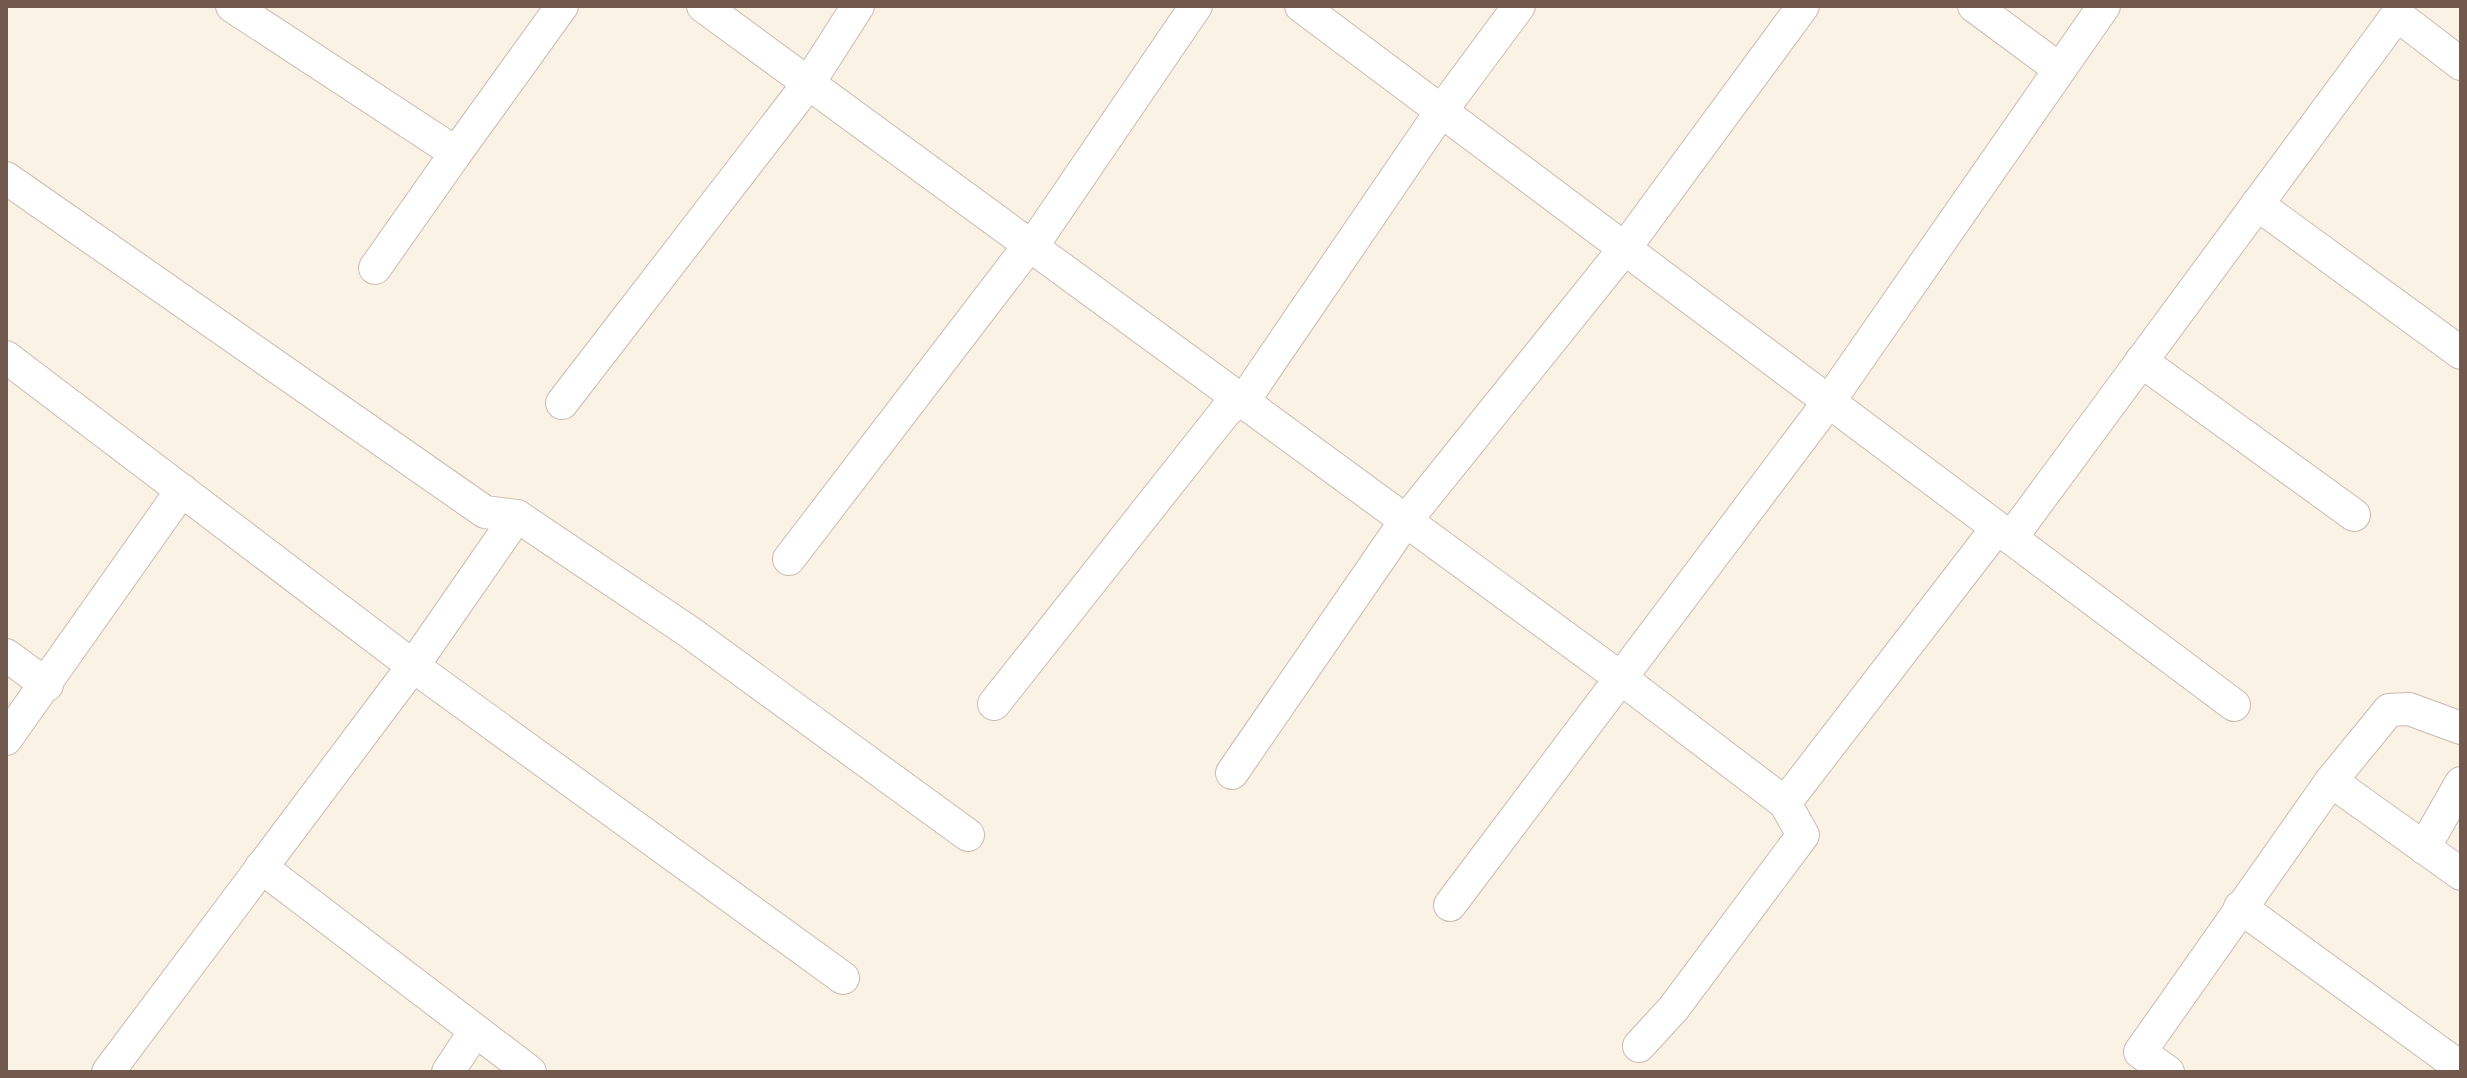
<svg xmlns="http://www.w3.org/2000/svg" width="2467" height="1078" font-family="Manrope,sans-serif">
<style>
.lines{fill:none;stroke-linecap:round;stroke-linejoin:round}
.street-casing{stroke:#cbbaad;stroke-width:34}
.street{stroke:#fff;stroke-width:32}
</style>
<rect width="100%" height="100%" fill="#faf2e5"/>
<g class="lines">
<defs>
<g id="street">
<polyline points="232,6 456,153 562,6"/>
<polyline points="703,6 1622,679 1785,803 1997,528"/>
<polyline points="1301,6 2011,538 2397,15 2461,64"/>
<polyline points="1974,6 2058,68"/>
<polyline points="6,178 485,512 517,516 688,631 968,835"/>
<polyline points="2257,204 2461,353"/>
<polyline points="375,268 456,153"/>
<polyline points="6,357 413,666 843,978"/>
<polyline points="2141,361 2354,515"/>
<polyline points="562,403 808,84 858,6"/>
<polyline points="2011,538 2234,705"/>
<polyline points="789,559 1028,247 1031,248 1196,6"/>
<polyline points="6,655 47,685"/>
<polyline points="994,704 1225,412 1238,401 1242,403 1442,110 1519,6"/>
<polyline points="6,739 182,490"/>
<polyline points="1232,773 1404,523 1625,248 1803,6"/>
<polyline points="2331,781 2389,710 2409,709 2461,728"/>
<polyline points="2424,848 2461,783"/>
<polyline points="261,867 530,1072"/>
<polyline points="1450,905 1830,400 2104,6"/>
<polyline points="2240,907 2461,1068"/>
<polyline points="1639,1046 1673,1009 1803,835 1785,803"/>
<polyline points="108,1072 413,666 517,516"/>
<polyline points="448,1072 475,1031"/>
<polyline points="2168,1072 2140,1052 2331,781 2461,874"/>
</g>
</defs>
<use href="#street" class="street-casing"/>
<use href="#street" class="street"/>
</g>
<rect width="2467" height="1078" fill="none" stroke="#71594d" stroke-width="16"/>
</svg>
